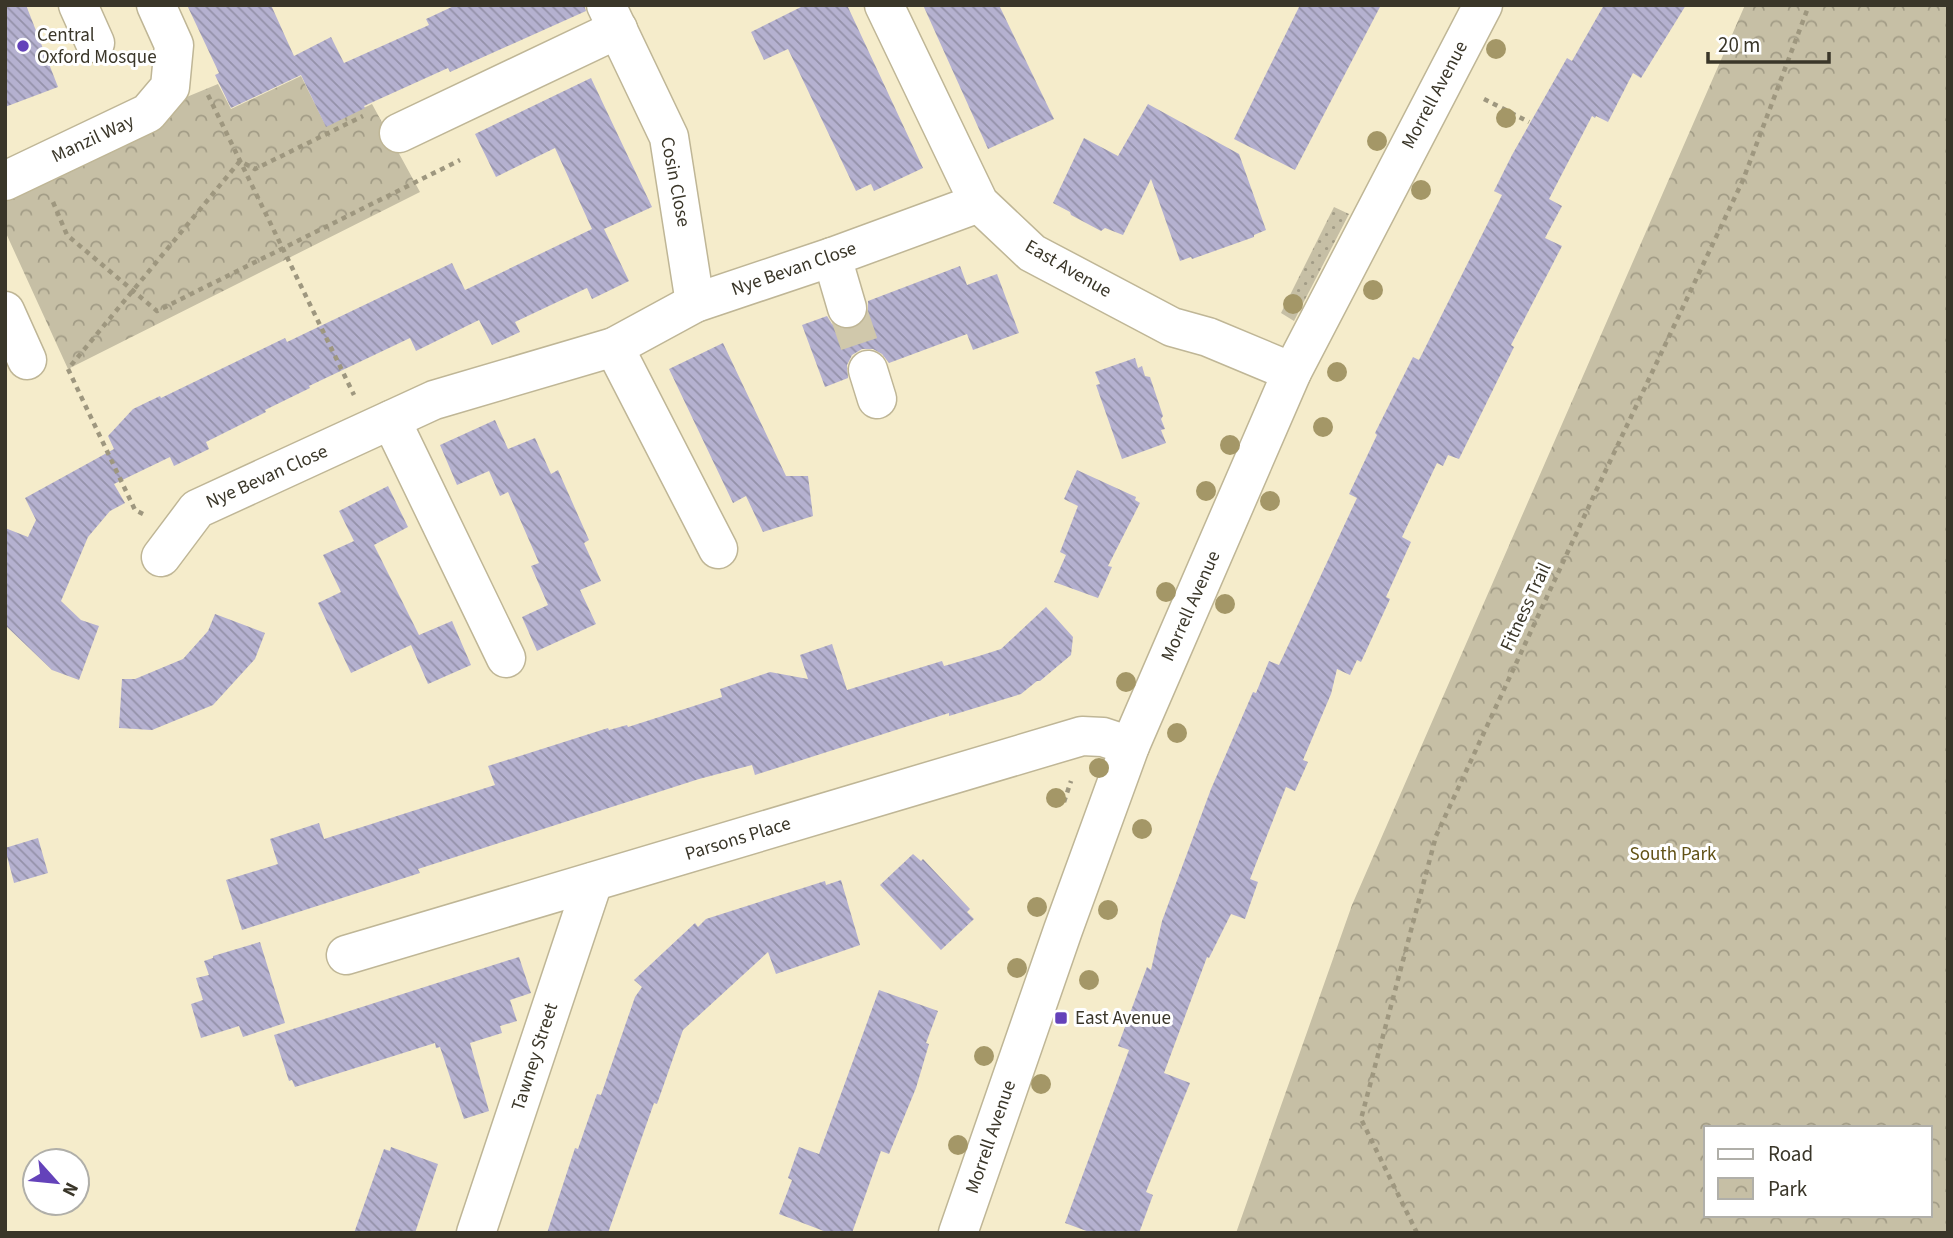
<svg xmlns="http://www.w3.org/2000/svg" width="1953" height="1238" font-family="'Source Sans 3',sans-serif">
<style>
.grass{fill:url(#grass-dots)}
.park{fill:url(#park-crowns);fill-rule:evenodd}
.building{fill:url(#building-back-hatch)}
.lines{fill:none;stroke-linecap:round;stroke-linejoin:round}
.minor-tunnel{stroke:#d0c8ab;stroke-width:38;stroke-dasharray:38 19;stroke-linecap:butt}
.minor-casing{stroke:#bfb696;stroke-width:41}
.path{stroke:#9e977f;stroke-width:4.5;stroke-dasharray:5 5;stroke-linecap:butt}
.minor{stroke:#fff;stroke-width:38}
.tree{fill:#a49767}
.poi-dot{fill:#6442ba;stroke:#fff;stroke-width:2.5}
.labels{text-anchor:middle;dominant-baseline:central;stroke-width:6;stroke-linejoin:round;paint-order:stroke}
.poi-label{font-size:19px;fill:#3a3629;stroke:#fff;text-anchor:start}
.street-label{font-size:19px;fill:#3a3629;stroke:#fff}
.park-label{font-size:19px;fill:#625216;stroke:#fff}
</style>
<defs>
<pattern id="grass-dots" width="8" height="8" patternUnits="userSpaceOnUse" patternTransform="scale(1.75)"><rect width="8" height="8" fill="#c6bfa5"/><path d="M2 2h.1M6 6h.1" fill="none" stroke="#a29c86" stroke-width="1.8" stroke-linecap="round"/></pattern>
<pattern id="park-crowns" width="20" height="18" patternUnits="userSpaceOnUse" patternTransform="scale(1.75)"><rect width="20" height="18" fill="#c6bfa5"/><path d="M2 6a3 3 0 1 1 6 0M12 15a3 3 0 1 1 6 0" fill="none" stroke="#a29c86"/></pattern>
<pattern id="building-back-hatch" width="6" height="6" patternUnits="userSpaceOnUse" patternTransform="scale(1.75)"><rect width="6" height="6" fill="#b5b1d0"/><path d="M-1 5l2 2M0 0l6 6M5-1l2 2" fill="none" stroke="#9491a9"/></pattern>
</defs>
<rect width="100%" height="100%" fill="#f5eccb"/>
<polygon class="grass" points="1334,207 1349,214 1294,321 1281,313"/>
<g class="park">
<path d="M1745,5H1948V1233H1236L1352,905ZM1706,1128H1930V1215H1706Z"/>
<polygon points="301,76 326,126 372,104 420,192 68,369 5,231 5,181 148,113 218,84 231,109"/>
</g>
<g class="building">
<polygon points="5,5 26,5 58,87 5,107"/>
<polygon points="187,5 271,5 294,56 331,37 344,63 429,25 426,19 456,5 584,5 586,11 450,72 448,68 364,106 365,108 326,127 301,75 231,108 215,75 219,73"/>
<polygon points="805,5 847,5 923,168 874,191 871,184 856,191 788,49 764,60 751,32"/>
<polygon points="923,5 999,5 1054,119 988,149"/>
<polygon points="1300,5 1381,5 1295,170 1234,139"/>
<polygon points="1604,5 1686,5 1641,78 1633,73 1608,122 1596,116 1595,118 1592,116 1549,199 1562,206 1545,238 1562,246 1511,345 1514,347 1459,459 1448,455 1443,466 1437,463 1402,537 1411,542 1386,597 1390,599 1361,662 1357,660 1350,675 1337,669 1331,694 1303,760 1308,762 1295,791 1286,787 1250,879 1258,882 1245,919 1231,914 1209,958 1207,957 1164,1073 1190,1083 1146,1192 1153,1195 1139,1233 1092,1233 1065,1223 1129,1050 1118,1046 1147,967 1151,970 1162,921 1211,789 1253,692 1256,693 1269,661 1279,665 1357,498 1349,494 1377,435 1375,433 1413,357 1419,360 1502,195 1494,191 1512,155 1567,58 1572,61"/>
<polygon points="591,78 652,207 604,229 629,281 592,299 587,288 515,322 520,332 492,345 479,320 416,351 410,338 309,386 310,388 265,410 266,412 206,442 209,449 174,466 170,457 114,484 125,503 110,511 88,537 61,601 81,620 99,626 79,680 52,670 5,625 5,528 28,537 36,520 25,498 114,449 108,436 133,409 160,396 161,398 285,338 287,342 452,263 465,290 592,229 555,148 496,177 475,134"/>
<polygon points="1148,104 1239,154 1266,230 1254,235 1254,237 1192,259 1191,257 1180,261 1151,179 1123,235 1105,228 1101,231 1071,215 1070,212 1053,203 1084,138 1118,156"/>
<polygon points="960,266 967,285 997,274 1019,333 973,350 967,334 889,363 882,354 873,349 862,349 852,355 847,365 848,378 825,387 802,325 827,316 832,324 841,329 854,329 862,324 868,314 868,301"/>
<polygon points="723,343 786,476 808,476 813,516 763,532 746,496 733,503 669,369"/>
<polygon points="1135,358 1138,368 1142,366 1145,376 1150,377 1163,416 1161,419 1165,429 1161,430 1166,443 1122,459 1096,385 1100,384 1095,372"/>
<polygon points="495,420 508,449 535,438 551,474 558,470 589,540 584,543 601,581 580,590 596,624 537,651 522,617 548,605 531,566 539,563 508,492 500,496 489,471 457,485 440,445"/>
<polygon points="1077,470 1136,497 1135,500 1140,503 1108,566 1112,567 1098,598 1054,582 1066,555 1060,552 1078,506 1064,499"/>
<polygon points="388,486 408,527 374,545 419,635 452,621 471,665 428,684 411,645 351,673 318,603 341,592 323,555 354,541 339,511"/>
<polygon points="1046,607 1073,637 1071,655 1040,681 1037,681 1021,694 949,716 949,713 755,775 752,765 699,779 418,869 420,873 242,930 226,880 278,864 270,839 319,823 324,839 495,785 488,766 608,728 609,730 627,725 628,727 722,697 720,689 770,672 808,679 800,655 832,644 847,690 942,661 944,666 979,656 1001,649"/>
<polygon points="215,614 265,633 255,659 213,705 152,730 119,728 122,679 135,679 183,659 208,631"/>
<polygon points="38,838 48,873 14,883 5,848"/>
<polygon points="913,854 921,861 923,859 970,909 967,912 974,919 941,950 880,885"/>
<polygon points="841,880 860,945 776,974 768,952 683,1030 657,1104 654,1103 608,1233 547,1233 575,1148 578,1149 597,1094 601,1095 635,997 642,987 634,980 695,923 698,927 706,919 825,881 826,885"/>
<polygon points="260,942 285,1023 243,1037 239,1026 201,1038 191,1004 203,1000 196,978 209,975 204,961 213,958 213,956"/>
<polygon points="519,957 531,993 510,1000 517,1021 500,1026 502,1033 470,1043 489,1111 464,1119 440,1047 436,1048 435,1043 295,1087 292,1080 289,1081 274,1035"/>
<polygon points="879,990 938,1011 926,1043 929,1044 916,1088 889,1154 881,1151 852,1233 829,1233 779,1214 792,1180 788,1178 799,1147 819,1154"/>
<polygon points="391,1147 438,1164 415,1233 354,1233 384,1149 390,1151"/>
</g>
<g class="lines">
<polyline class="minor-tunnel" points="847,308 868,370"/>
<defs>
<g id="minor">
<polyline points="78,5 95,43"/>
<polyline points="606,5 669,137 695,303"/>
<polyline points="884,5 979,203 1032,253 1172,327 1208,337 1292,372"/>
<polyline points="399,133 618,29"/>
<polyline points="5,181 148,113 170,87 174,45 156,5"/>
<polyline points="832,257 847,308"/>
<polyline points="5,311 27,360"/>
<polyline points="614,347 718,549"/>
<polyline points="868,370 877,399"/>
<polyline points="391,420 506,658"/>
<polyline points="161,557 197,509 434,400 614,347 695,303 832,257 979,203"/>
<polyline points="346,955 1082,736 1103,737 1130,746"/>
<polyline points="476,1233 593,882"/>
<polyline points="958,1233 1063,930 1130,746 1292,372 1483,5"/>
</g>
</defs>
<use href="#minor" class="minor-casing"/>
<g class="path">
<polyline points="208,95 354,395"/>
<polyline points="1484,99 1529,122"/>
<polyline points="53,202 67,235 157,311 460,160"/>
<polyline points="143,514 135,510 68,369 240,161 255,169 363,116"/>
<polyline points="1064,802 1071,781"/>
<polyline points="1417,1233 1361,1119 1436,836 1596,491 1743,180 1809,5"/>
</g>
<use href="#minor" class="minor"/>
</g>
<g class="tree">
<circle cx="1496" cy="49" r="10"/>
<circle cx="1506" cy="118" r="10"/>
<circle cx="1377" cy="141" r="10"/>
<circle cx="1421" cy="190" r="10"/>
<circle cx="1373" cy="290" r="10"/>
<circle cx="1293" cy="304" r="10"/>
<circle cx="1337" cy="372" r="10"/>
<circle cx="1323" cy="427" r="10"/>
<circle cx="1230" cy="445" r="10"/>
<circle cx="1206" cy="491" r="10"/>
<circle cx="1270" cy="501" r="10"/>
<circle cx="1166" cy="592" r="10"/>
<circle cx="1225" cy="604" r="10"/>
<circle cx="1126" cy="682" r="10"/>
<circle cx="1177" cy="733" r="10"/>
<circle cx="1099" cy="768" r="10"/>
<circle cx="1056" cy="798" r="10"/>
<circle cx="1142" cy="829" r="10"/>
<circle cx="1037" cy="907" r="10"/>
<circle cx="1108" cy="910" r="10"/>
<circle cx="1017" cy="968" r="10"/>
<circle cx="1089" cy="980" r="10"/>
<circle cx="984" cy="1056" r="10"/>
<circle cx="1041" cy="1084" r="10"/>
<circle cx="958" cy="1145" r="10"/>
</g>
<g class="poi-dot">
<circle cx="23" cy="46" r="7"/>
<rect x="1054" y="1011" width="14" height="14" rx="3.5"/>
</g>
<g class="labels">
<g class="poi-label">
<text x="37" y="35">Central<tspan x="37" dy="22">Oxford Mosque</tspan></text>
<text x="1075" y="1018">East Avenue</text>
</g>
<g class="street-label">
<text transform="translate(1435 95) rotate(-62)">Morrell Avenue</text>
<text transform="translate(93 139) rotate(-25)">Manzil Way</text>
<text transform="translate(675 182) rotate(79)">Cosin Close</text>
<text transform="translate(794 269) rotate(-19)">Nye Bevan Close</text>
<text transform="translate(1068 269) rotate(30)">East Avenue</text>
<text transform="translate(267 477) rotate(-24)">Nye Bevan Close</text>
<text transform="translate(1191 606) rotate(-66)">Morrell Avenue</text>
<text transform="translate(1526 607) rotate(-65)">Fitness Trail</text>
<text transform="translate(738 839) rotate(-17)">Parsons Place</text>
<text transform="translate(535 1057) rotate(-72)">Tawney Street</text>
<text transform="translate(991 1137) rotate(-71)">Morrell Avenue</text>
</g>
<g class="park-label">
<text x="1673" y="854">South Park</text>
</g>
</g>
<rect width="1953" height="1238" fill="none" stroke="#3a3629" stroke-width="14"/>
<rect x="1704" y="1126" width="228" height="91" fill="#ffffff" stroke="#b0afa9" stroke-width="2"/>
<rect x="1718" y="1149" width="35" height="10" fill="#ffffff" stroke="#b0afa9" stroke-width="2"/>
<text x="1768" y="1161" font-size="21" fill="#3a3629">Road</text>
<rect x="1718" y="1178" width="35" height="21" fill="url(#park-crowns)" stroke="#b0afa9" stroke-width="2"/>
<text x="1768" y="1196" font-size="21" fill="#3a3629">Park</text>
<g transform="translate(56 1182) rotate(117)"><circle r="33" fill="#ffffff" stroke="#b0afa9" stroke-width="2"/>
<path d="M0-5L12 26L0 18L-12 26Z" fill="#6442ba"/>
<text y="-10" font-size="19" font-weight="bold" text-anchor="middle" fill="#3a3629">N</text>
</g>
<path d="M1708 52v10h121v-10" fill="none" stroke="#3a3629" stroke-width="3.5"/>
<text x="1718" y="52" font-size="21" fill="#3a3629" stroke="#ffffff" stroke-width="5" paint-order="stroke">20 m</text>
</svg>
